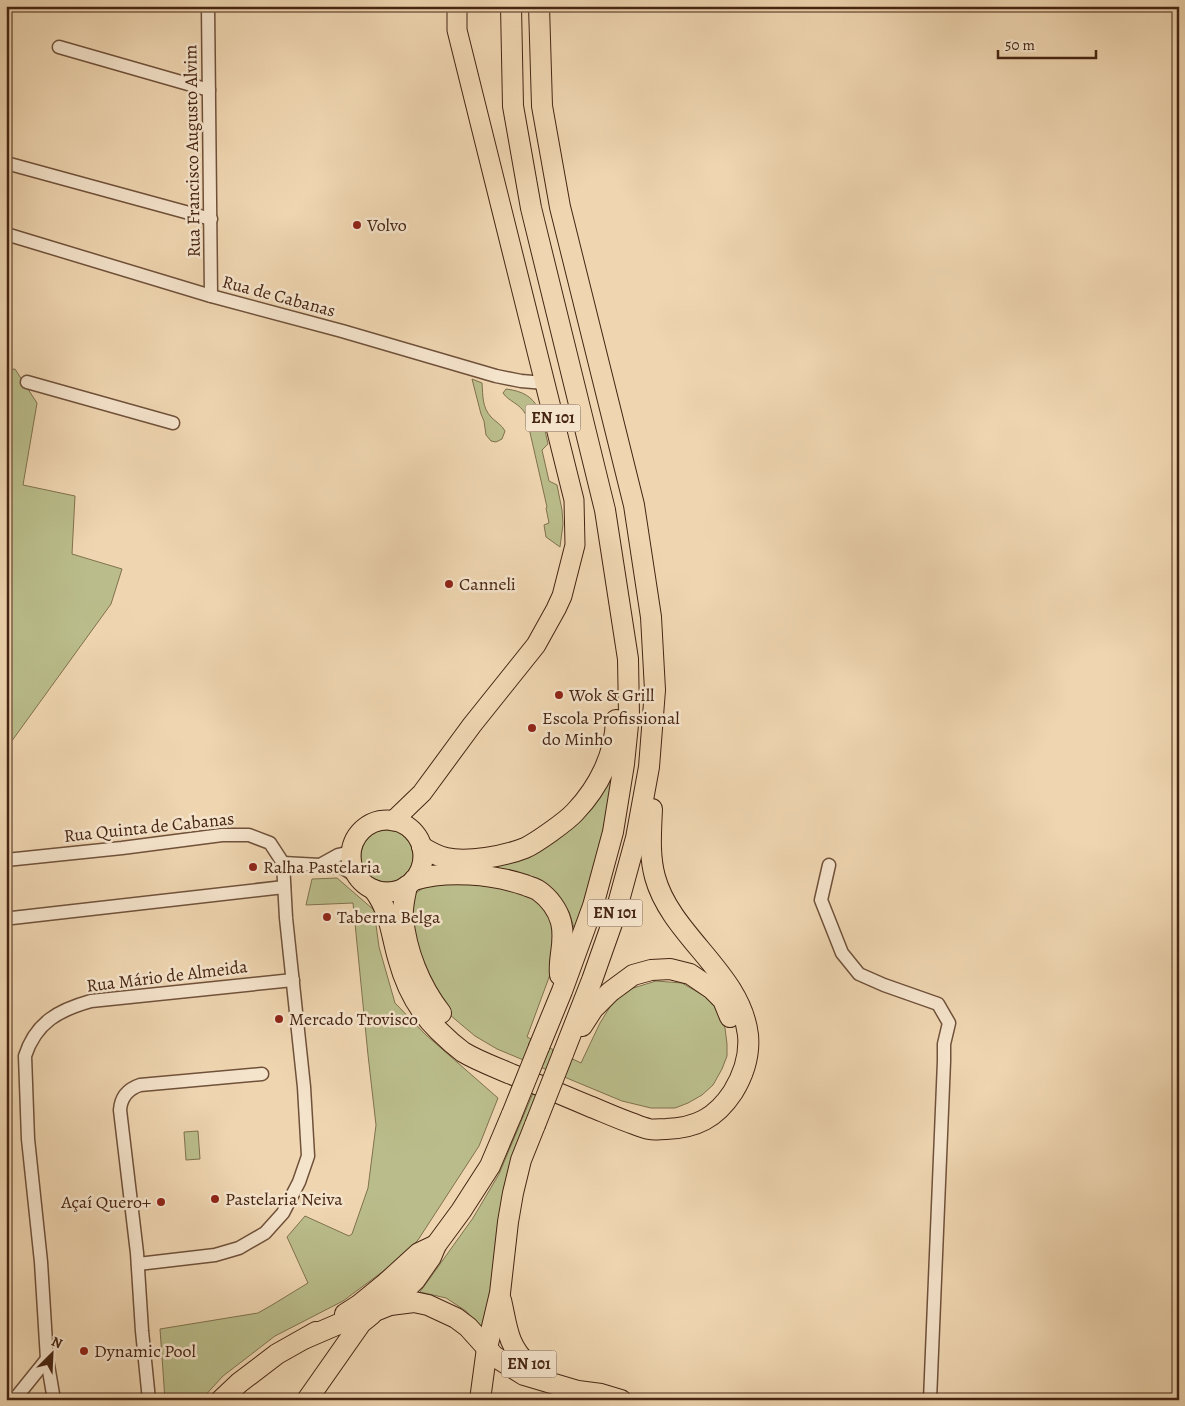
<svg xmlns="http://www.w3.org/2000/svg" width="1185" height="1406" font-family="Alegreya,serif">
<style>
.green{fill:#babd8b;stroke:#80714e}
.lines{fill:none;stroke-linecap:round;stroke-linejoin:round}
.minor-casing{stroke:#70513a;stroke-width:15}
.primary-casing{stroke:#462512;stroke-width:21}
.trunk-casing{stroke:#462512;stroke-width:22}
.minor{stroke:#f5e4cc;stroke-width:12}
.primary{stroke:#efd6b1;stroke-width:19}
.trunk{stroke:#efd6b1;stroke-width:20}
.trunk-bridge-casing{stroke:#462512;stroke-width:22;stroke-linecap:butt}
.trunk-bridge{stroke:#efd6b1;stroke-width:20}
.poi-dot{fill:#8f2418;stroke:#f5e4cc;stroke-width:2}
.labels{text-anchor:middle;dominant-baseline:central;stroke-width:5;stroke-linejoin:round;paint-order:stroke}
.shield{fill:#f5e4cc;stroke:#7a5e4a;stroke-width:1}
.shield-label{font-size:16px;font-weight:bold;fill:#462512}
.street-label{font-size:18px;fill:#462512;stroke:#f5e4cc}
.poi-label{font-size:18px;fill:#462512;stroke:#f5e4cc;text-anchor:start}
</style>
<rect width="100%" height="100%" fill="#efd6b1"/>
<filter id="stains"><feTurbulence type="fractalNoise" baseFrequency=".004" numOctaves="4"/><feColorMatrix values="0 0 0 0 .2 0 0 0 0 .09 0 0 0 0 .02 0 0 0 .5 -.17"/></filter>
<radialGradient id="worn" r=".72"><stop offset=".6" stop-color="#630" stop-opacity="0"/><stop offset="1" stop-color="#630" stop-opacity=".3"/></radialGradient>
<g class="green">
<polygon points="15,369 37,403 23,485 75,496 72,554 122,569 111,604 6,749 6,370"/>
<path d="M472,379L482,383C483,396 482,407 491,417C496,422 502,425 505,431L502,439L496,442L491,441L486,435L484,421L481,414Z"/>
<path d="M506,389C541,393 541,415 548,444L542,450L549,481L557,485L562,510L563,524L560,547L546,537L544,525L549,523L546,508L547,507L526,415C520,403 509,402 503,393Z"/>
<polygon points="613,773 606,818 596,863 575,931 569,912 556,895 428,870 431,859 527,853"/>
<circle cx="387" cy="856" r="26"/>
<polygon points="337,878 374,910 379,947 395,1003 426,1035 498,1098 479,1146 418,1240 397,1261 343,1301 275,1336 223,1376 201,1400 165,1400 160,1329 258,1313 272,1305 308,1283 287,1237 305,1216 349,1236 352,1234 368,1188 376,1125 368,1055 353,903 306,905 312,879"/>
<polygon points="433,883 469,884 508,889 526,894 544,907 556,924 558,953 527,1037 581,1063 600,1023 613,1002 630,989 656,981 682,983 706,997 717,1009 725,1028 727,1044 727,1056 722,1069 713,1085 702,1095 688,1103 675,1108 651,1108 622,1101 497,1049 475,1036 450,1015 435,996 413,941 411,897 424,887"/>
<polygon points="533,1093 540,1096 486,1334 466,1311 446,1298 420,1292 473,1218 499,1174"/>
<polygon points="198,1131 200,1159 186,1160 184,1132"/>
</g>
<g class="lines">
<defs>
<g id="minor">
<polyline points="208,6 211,296"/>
<polyline points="59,47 209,90"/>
<polyline points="6,163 211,219"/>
<polyline points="6,234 211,296 342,331 496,376 521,381 545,383"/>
<polyline points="27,382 173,423"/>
<polyline points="6,860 122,848 222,835 249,835 270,843 283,863"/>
<polyline points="283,863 320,865 343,868 356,876"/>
<polyline points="320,865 338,855 351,852"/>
<polyline points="829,865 821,900 842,953 859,974 884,985 938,1004 949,1023 944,1044 944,1061 930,1400"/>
<polyline points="12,918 284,887"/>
<polyline points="138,1264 215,1255 239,1248 265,1233 283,1213 299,1182 308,1156 304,1087 286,918 283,863"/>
<polyline points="14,1400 47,1359"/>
<path d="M54,1400L47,1359L41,1262L28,1139L25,1056C36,1022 59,1010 91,1001L293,980"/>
<path d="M149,1400L142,1331L137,1253L120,1110C121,1097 128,1089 140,1085L262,1074"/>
</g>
<g id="primary">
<circle cx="387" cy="856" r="36"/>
<polyline points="393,821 422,793 472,725 536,645 556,609 562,596 575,545 574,500 457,30 457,6"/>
</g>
<g id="trunk">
<polyline points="511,6 513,106 531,208 605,510 628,659 629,715 624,764 613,832 593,906 562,991 539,1047"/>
<polyline points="539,6 542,106 560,207 634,505 651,617 655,690 649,767 636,838 615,915 592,980 563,1054"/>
<path d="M422,847C430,852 437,856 446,858C467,863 505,856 525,848C536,843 567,821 575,812C599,787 615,754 616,720"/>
<path d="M414,880C447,870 492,874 525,885C529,887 535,888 539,891C549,898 558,910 561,922C566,942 558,956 560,975"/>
<path d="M407,886C405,896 402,907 403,917C406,951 420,986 441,1013"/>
<path d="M374,890C390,911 391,934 398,958C405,984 418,1011 439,1031C446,1038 455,1046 463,1052C478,1061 495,1067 511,1074C537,1084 563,1095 589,1106C604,1112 619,1119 634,1124C639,1126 644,1128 649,1129C655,1130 660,1129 666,1129C696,1128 716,1118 733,1092C744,1074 750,1056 748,1035C741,973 671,936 655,877C649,855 651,832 652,809"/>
<polyline points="582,1026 593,1009 610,992 633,975 651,970 670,969 690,974 712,989 723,1000 730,1017"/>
<path d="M501,1300C507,1325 507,1346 528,1364C533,1368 540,1371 545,1374"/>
<polyline points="390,1305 415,1280 431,1257 436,1245 461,1211 490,1166 512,1114"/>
<polyline points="345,1314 359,1305 386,1283 419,1253 436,1245"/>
<polyline points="306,1338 362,1314 375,1311 390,1305 414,1302 428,1305 456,1318 468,1327 494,1356 524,1375 578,1391 601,1394 621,1400"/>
<polyline points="221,1400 239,1383 277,1354 316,1332"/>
<polyline points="307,1400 361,1323 372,1314"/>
<polyline points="480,1400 487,1348 500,1293 508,1222 513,1193 521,1160 535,1125"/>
</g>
</defs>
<use href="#minor" class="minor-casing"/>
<use href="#primary" class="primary-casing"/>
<use href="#trunk" class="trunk-casing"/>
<use href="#minor" class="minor"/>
<use href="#primary" class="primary"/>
<use href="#trunk" class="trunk"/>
<defs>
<g id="trunk-bridge">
<polyline points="512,1114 539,1047"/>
<polyline points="535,1125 563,1054"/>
</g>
</defs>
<use href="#trunk-bridge" class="trunk-bridge-casing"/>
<use href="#trunk-bridge" class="trunk-bridge"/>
</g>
<g class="poi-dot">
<circle cx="357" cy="225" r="5"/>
<circle cx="449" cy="584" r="5"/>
<circle cx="559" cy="695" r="5"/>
<circle cx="532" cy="728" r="5"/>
<circle cx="253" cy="867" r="5"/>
<circle cx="327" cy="917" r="5"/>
<circle cx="279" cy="1019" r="5"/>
<circle cx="215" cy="1199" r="5"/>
<circle cx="161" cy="1202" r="5"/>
<circle cx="84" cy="1351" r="5"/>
</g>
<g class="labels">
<g class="shield">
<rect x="525.5" y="404.5" width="55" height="27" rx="4"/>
<rect x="587.5" y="899.5" width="55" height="27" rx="4"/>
<rect x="501.5" y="1350.5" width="55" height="27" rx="4"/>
</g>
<g class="shield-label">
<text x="553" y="418">EN 101</text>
<text x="615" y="913">EN 101</text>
<text x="529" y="1364">EN 101</text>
</g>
<g class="street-label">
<text transform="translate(192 151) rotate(-91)">Rua Francisco Augusto Alvim</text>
<text transform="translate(279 296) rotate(15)">Rua de Cabanas</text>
<text transform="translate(149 827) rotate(-6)">Rua Quinta de Cabanas</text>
<text transform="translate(167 976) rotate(-7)">Rua Mário de Almeida</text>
</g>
<g class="poi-label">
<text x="367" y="225">Volvo</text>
<text x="459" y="584">Canneli</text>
<text x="569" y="695">Wok &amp; Grill</text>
<text x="542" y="718">Escola Profissional<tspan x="542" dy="21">do Minho</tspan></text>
<text x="263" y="867">Ralha Pastelaria</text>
<text x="337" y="917">Taberna Belga</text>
<text x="289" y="1019">Mercado Trovisco</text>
<text x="225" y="1199">Pastelaria Neiva</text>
<text x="151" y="1202" text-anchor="end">Açaí Quero+</text>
<text x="94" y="1351">Dynamic Pool</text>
</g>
</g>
<rect width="1185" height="1406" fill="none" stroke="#efd6b1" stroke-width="25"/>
<rect x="8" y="8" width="1170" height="1391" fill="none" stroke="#462512" stroke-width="2.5"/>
<rect x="12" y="12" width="1160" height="1381" fill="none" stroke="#462512"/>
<g transform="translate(52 1354) rotate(24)" stroke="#f5e4cc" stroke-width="4" paint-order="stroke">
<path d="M0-4L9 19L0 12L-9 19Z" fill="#462512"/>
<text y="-8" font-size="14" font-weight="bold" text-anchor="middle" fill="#462512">N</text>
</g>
<path d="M998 50v8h98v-8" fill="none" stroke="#462512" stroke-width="2.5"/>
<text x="1005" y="50" font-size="15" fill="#462512" stroke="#f5e4cc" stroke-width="4" paint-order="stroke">50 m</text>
<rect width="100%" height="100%" filter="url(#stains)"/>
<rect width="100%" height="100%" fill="url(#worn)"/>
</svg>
